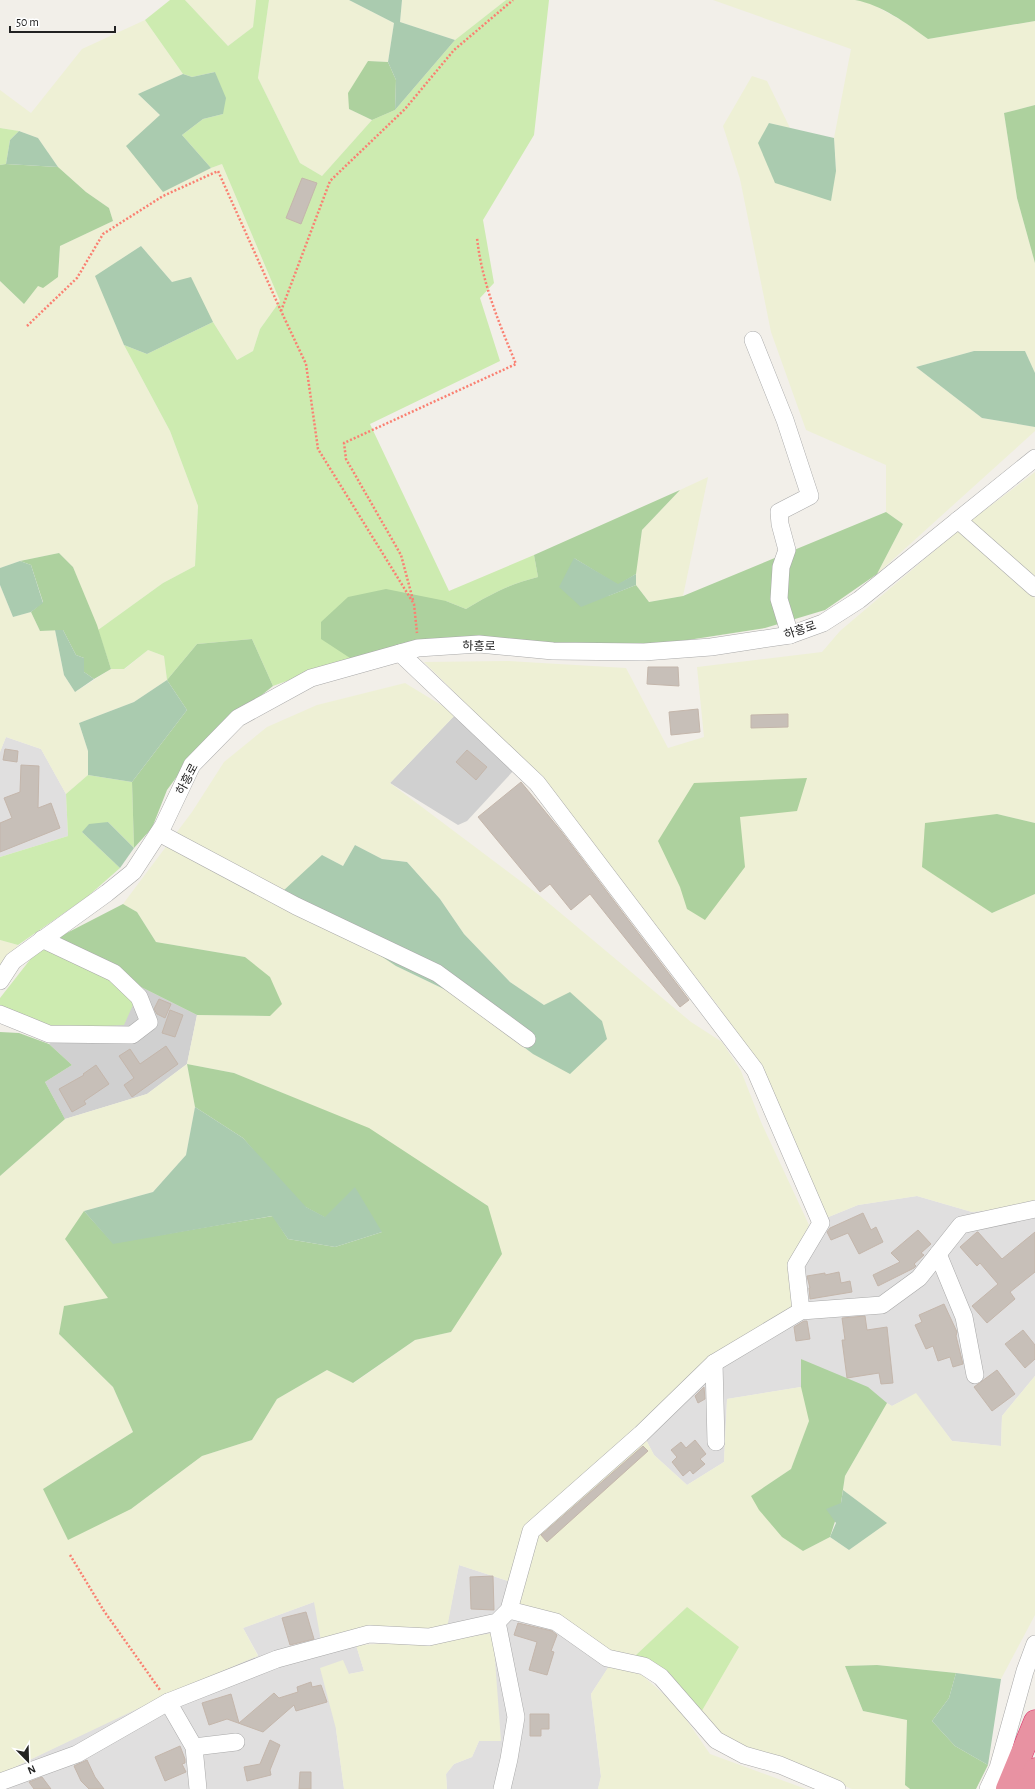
<svg xmlns="http://www.w3.org/2000/svg" width="1035" height="1789" font-family="'Alegreya Sans','Noto Sans KR',sans-serif">
<style>
.residential{fill:#e0dfdf}
.religious{fill:#d0d0d0}
.farmland{fill:#eef0d5;fill-rule:evenodd}
.grass{fill:#cdebb0}
.forest{fill:#add19e}
.cemetery{fill:#aacbaf}
.building{fill:#c7bfb8;stroke:#c4b6ab}
.lines{fill:none;stroke-linecap:round;stroke-linejoin:round}
.minor-casing{stroke:#a9a9a9;stroke-width:18}
.highway-casing{stroke:#dc2a67;stroke-width:23}
.path{stroke:#fa8072;stroke-width:2.5;stroke-dasharray:2 2;stroke-linecap:butt}
.minor{stroke:#fff;stroke-width:17}
.highway{stroke:#e892a2;stroke-width:22}
.labels{text-anchor:middle;dominant-baseline:central;stroke-width:3;stroke-linejoin:round;paint-order:stroke}
.street-label{font-size:12px;fill:#222;stroke:#fff}
</style>
<rect width="100%" height="100%" fill="#f2efe9"/>
<g class="residential">
<polygon points="6,737 41,749 66,794 68,836 0,857 0,752"/>
<polygon points="917,1196 972,1212 1035,1205 1035,1376 1002,1416 1001,1446 952,1441 916,1394 892,1406 801,1359 801,1387 727,1399 724,1462 687,1485 654,1455 644,1436 801,1267 826,1218 858,1205"/>
<polygon points="459,1565 508,1581 518,1606 616,1656 591,1694 601,1777 598,1789 447,1789 446,1774 454,1764 472,1757 479,1741 500,1741 444,1641"/>
<polygon points="314,1602 356,1645 364,1671 349,1674 336,1729 344,1789 0,1789 0,1774 154,1700 258,1655 243,1628"/>
</g>
<g class="religious">
<polygon points="456,714 515,769 467,821 458,825 390,783"/>
<polygon points="141,987 197,1015 187,1064 147,1094 65,1119 45,1082 72,1065 49,1044 63,1029"/>
</g>
<g class="farmland">
<polygon points="185,0 256,0 253,27 228,46"/>
<polygon points="269,0 349,0 394,23 388,62 368,61 349,109 372,120 322,176 300,163 258,78"/>
<polygon points="402,0 506,0 455,40 400,22"/>
<polygon points="713,0 855,0 870,3 908,24 928,39 1035,21 1035,105 1004,113 1017,198 1035,263 1035,373 1025,351 974,351 916,367 982,418 1035,427 1035,431 877,574 903,524 886,512 886,465 806,430 771,332 740,179 723,126 752,76 767,81 790,128 769,123 836,171 834,138 851,49"/>
<polygon points="145,20 183,74 138,94 160,115 127,146 211,168 222,164 280,301 260,329 253,351 237,360 213,322 172,282 141,246 96,276 124,345 170,431 198,506 195,566 163,583 98,630 73,567 59,553 20,561 0,568 0,281 24,304 38,285 58,277 60,246 113,221 109,208 86,192 58,167 38,138 19,131 0,128 0,90 31,113 82,49"/>
<polygon points="1035,472 1035,576 969,522"/>
<polygon points="708,477 683,596 649,602 636,585 636,570 642,530 680,490"/>
<polygon points="959,530 1035,598 1035,823 997,814 992,913 1035,894 1035,1205 972,1212 917,1196 858,1205 826,1218 763,1076 719,1007 533,770 424,662 508,661 626,668 668,748 704,737 697,667 822,652 840,631"/>
<polygon points="0,585 13,617 31,612 40,631 55,630 64,675 75,692 111,669 125,669 148,650 164,656 167,680 134,702 79,723 88,751 88,775 66,794 41,749 6,737 0,752"/>
<path d="M405,683L456,714L390,783L539,895L691,1022L722,1042L741,1071L761,1122L809,1225L789,1266L793,1306L714,1355L526,1527L508,1581L459,1565L447,1628L321,1641L314,1602L243,1628L258,1656L175,1691L0,1774V1176L65,1119L147,1094L187,1064L197,1015L270,1016L245,957L156,942L137,912L123,904L192,812L224,762L267,727L317,705ZM355,845L382,859L407,862L440,899L464,934L510,982L544,1005L533,1054L450,992L396,966L322,855L343,866ZM187,1064L234,1073L369,1129L488,1206L451,1332L415,1340L354,1383L327,1370L277,1399L252,1440L202,1456L131,1509L43,1489L133,1432L113,1387L59,1334L65,1306L109,1298L84,1211L153,1192L186,1155L195,1107Z"/>
<polygon points="0,940 18,945 0,972"/>
<polygon points="1035,1376 1035,1615 1001,1679 956,1673 877,1665 845,1666 863,1711 907,1720 905,1785 910,1789 852,1789 779,1759 746,1751 716,1732 700,1714 687,1607 635,1656 616,1656 518,1606 534,1537 644,1436 654,1455 687,1485 724,1462 727,1399 801,1387 810,1421 791,1469 752,1496 803,1551 830,1537 849,1550 886,1523 843,1490 845,1476 887,1403 892,1406 916,1393 952,1441 1001,1446 1002,1416"/>
<polygon points="493,1633 501,1741 479,1741 472,1757 454,1764 446,1774 447,1789 344,1789 336,1729 320,1668 343,1660 349,1674 364,1671 356,1645 444,1641"/>
<polygon points="609,1666 642,1675 677,1706 710,1754 806,1789 598,1789 601,1776 591,1694"/>
</g>
<g class="grass">
<path d="M170,0H185L228,46L253,27L256,0H269L258,78L300,163L322,176L372,120L395,110L455,40L506,0H549L534,135L483,220L494,283L480,298L500,361L370,424L449,591L534,555L538,577C510,584 491,594 466,609L446,601L350,658L273,686L252,639L197,644L167,680L164,656L148,650L124,669H111L98,630L163,583L195,566L198,506L170,431L124,345L147,354L213,322L237,360L253,351L260,329L280,301L222,164L211,168L182,135L203,119L223,114L215,72L192,77L183,74L145,20Z"/>
<polygon points="0,128 19,131 10,140 6,164 0,165"/>
<polygon points="88,775 132,782 134,848 108,822 82,832 120,868 87,897 18,945 0,940 0,857 68,836 66,794"/>
<polygon points="59,937 141,987 124,1025 49,1029 0,1010 0,998 40,947"/>
<polygon points="687,1607 739,1647 700,1714 671,1675 635,1656"/>
</g>
<g class="forest">
<path d="M855,0H1035V21L928,39C906,23 882,5 855,0Z"/>
<polygon points="368,61 388,62 396,80 395,110 372,120 349,109 348,93"/>
<polygon points="1035,105 1035,263 1017,198 1004,113"/>
<polygon points="6,164 58,167 86,192 109,208 113,221 60,246 58,277 43,288 38,286 24,304 0,281 0,165"/>
<path d="M680,490L642,530L636,574L618,585L574,558L608,596L636,585L649,602L683,596L886,512L903,524L877,574L825,610L765,628L662,644L350,658L321,639V622L348,597L386,589L446,601L466,609C491,594 510,584 538,577L534,555Z"/>
<polygon points="59,553 73,567 97,625 111,669 94,679 84,672 84,658 76,655 63,630 40,631 31,612 43,602 31,565 20,561"/>
<polygon points="252,639 273,686 200,745 167,790 152,828 134,848 132,782 187,710 167,680 197,644"/>
<polygon points="807,778 797,811 740,817 745,867 705,920 687,909 680,887 658,841 694,783"/>
<polygon points="997,814 1035,823 1035,894 992,913 922,867 925,823"/>
<polygon points="123,904 137,912 156,942 245,957 270,977 282,1004 270,1016 197,1015 141,987 59,937"/>
<polygon points="0,1032 19,1033 49,1044 72,1065 45,1082 65,1119 0,1176"/>
<polygon points="187,1064 234,1073 369,1128 488,1206 502,1254 451,1332 415,1340 353,1383 327,1370 277,1399 252,1440 202,1456 131,1509 68,1540 43,1489 133,1432 113,1387 59,1334 64,1306 108,1298 65,1239 84,1211 113,1243 273,1216 288,1239 335,1247 382,1232 326,1218 298,1203 243,1138 195,1107"/>
<polygon points="801,1359 868,1387 887,1403 845,1476 841,1503 830,1537 803,1551 782,1537 759,1510 751,1496 791,1469 809,1421 801,1387"/>
<polygon points="877,1665 956,1673 949,1698 932,1721 955,1746 988,1765 976,1789 910,1789 905,1785 907,1720 863,1711 845,1666"/>
</g>
<g class="cemetery">
<polygon points="349,0 402,0 400,22 455,40 395,110 396,80 388,62 394,23"/>
<polygon points="215,72 226,98 223,114 203,119 182,135 211,168 163,192 126,146 160,115 138,94 183,74 192,77"/>
<polygon points="769,123 834,138 836,171 831,201 775,183 758,143"/>
<polygon points="19,131 38,138 58,167 6,164 10,140"/>
<polygon points="141,246 172,282 191,277 213,322 147,354 124,345 95,276"/>
<polygon points="974,351 1025,351 1035,373 1035,427 982,418 916,367"/>
<polygon points="574,558 618,584 636,574 636,585 581,607 559,587"/>
<polygon points="20,561 31,565 43,603 31,612 13,617 0,585 0,568"/>
<polygon points="55,630 63,630 76,655 84,658 84,672 94,679 75,692 64,675"/>
<polygon points="167,680 187,710 132,782 88,775 88,751 79,723 134,702"/>
<polygon points="108,822 134,848 120,868 82,832 89,824"/>
<polygon points="355,845 382,859 407,862 440,899 464,934 510,982 544,1005 570,992 602,1021 607,1039 570,1074 533,1054 450,992 396,966 283,891 322,855 343,866"/>
<polygon points="195,1107 243,1138 306,1207 325,1217 355,1187 382,1232 335,1247 288,1239 272,1216 113,1244 84,1211 153,1192 186,1155"/>
<polygon points="843,1490 887,1523 849,1550 830,1537 836,1523 826,1509 841,1503"/>
<polygon points="956,1673 1001,1679 988,1765 955,1746 932,1721 949,1698"/>
</g>
<g class="building">
<polygon points="302,178 317,183 301,224 286,218"/>
<polygon points="648,667 678,667 679,686 647,684"/>
<polygon points="698,709 700,732 671,735 669,712"/>
<polygon points="788,714 788,727 751,728 751,715"/>
<polygon points="5,749 18,751 17,762 3,760"/>
<polygon points="467,750 487,767 476,780 456,762"/>
<polygon points="21,765 39,766 38,808 51,803 60,828 0,852 0,823 12,818 4,798 20,792"/>
<polygon points="521,782 561,831 689,1000 680,1007 590,894 571,910 550,884 540,892 478,817"/>
<polygon points="159,999 171,1004 165,1018 157,1014 154,1009"/>
<polygon points="170,1010 183,1015 175,1037 162,1033"/>
<polygon points="166,1046 178,1064 132,1097 124,1085 134,1078 119,1056 130,1049 140,1064"/>
<polygon points="96,1065 109,1084 84,1101 86,1104 72,1112 59,1089 84,1075 83,1074"/>
<polygon points="863,1213 871,1230 876,1227 883,1242 859,1254 848,1233 831,1240 827,1232 830,1228"/>
<polygon points="918,1230 931,1244 921,1253 924,1255 914,1264 916,1266 914,1268 878,1286 873,1275 900,1262 891,1253"/>
<polygon points="977,1232 978,1232 1002,1259 1035,1232 1035,1272 1010,1292 1015,1299 987,1323 972,1306 998,1284 980,1263 977,1266 960,1247"/>
<polygon points="839,1272 841,1283 850,1281 852,1292 810,1299 809,1288 810,1288 807,1276 825,1273 825,1275"/>
<polygon points="944,1304 957,1332 956,1336 963,1364 953,1367 950,1357 938,1361 933,1346 926,1349 915,1325 922,1322 919,1315"/>
<polygon points="865,1316 867,1330 887,1327 893,1383 881,1384 879,1373 847,1378 842,1340 845,1340 842,1318"/>
<polygon points="804,1321 807,1321 810,1339 796,1341 794,1327"/>
<polygon points="1023,1330 1035,1345 1035,1359 1025,1368 1005,1344"/>
<polygon points="997,1370 1015,1394 992,1411 974,1387"/>
<polygon points="704,1387 705,1399 698,1403 695,1396"/>
<polygon points="695,1440 706,1454 700,1459 705,1464 693,1474 690,1470 683,1476 672,1462 677,1457 671,1450 681,1442 686,1448"/>
<polygon points="643,1446 648,1451 547,1542 541,1535"/>
<polygon points="493,1576 494,1610 471,1609 470,1577"/>
<polygon points="306,1612 314,1639 290,1645 282,1618"/>
<polygon points="518,1623 552,1631 557,1635 551,1651 554,1652 547,1675 529,1670 537,1642 514,1635"/>
<polygon points="311,1682 312,1687 321,1685 327,1702 296,1711 294,1705 263,1732 227,1719 209,1725 202,1703 231,1694 239,1723 274,1693 279,1698 298,1692 297,1687"/>
<polygon points="530,1714 549,1714 549,1729 541,1729 541,1736 530,1736"/>
<polygon points="270,1740 280,1745 270,1770 271,1775 247,1781 244,1767 260,1764"/>
<polygon points="180,1746 185,1759 185,1763 182,1764 186,1772 165,1781 155,1757"/>
<polygon points="87,1760 95,1777 104,1789 89,1789 81,1781 74,1766"/>
<polygon points="300,1772 311,1772 311,1789 299,1789"/>
<polygon points="42,1777 51,1789 34,1789 29,1782"/>
</g>
<g class="lines">
<defs>
<g id="minor">
<polyline points="753,340 785,420 810,496 779,512 780,524 787,550 781,567 779,599 790,635"/>
<polyline points="958,520 1035,588"/>
<polyline points="400,653 537,783 755,1070 821,1223 796,1265 801,1311"/>
<polyline points="159,833 296,906 437,973 527,1039"/>
<polyline points="0,981 13,961 107,893 133,872 163,826 192,765 238,718 311,678 418,648 479,644 553,651 644,652 711,647 790,635 823,623 859,600 1035,458"/>
<polyline points="0,1014 49,1034 132,1035 149,1022 139,997 114,973 42,939"/>
<polyline points="938,1254 964,1317 975,1375"/>
<polyline points="714,1363 716,1442"/>
<polyline points="509,1610 556,1622 607,1658 644,1666 661,1677 716,1740 744,1755 780,1765 837,1789"/>
<polyline points="497,1622 516,1717 509,1759 502,1789"/>
<polyline points="168,1702 194,1747 198,1789"/>
<polyline points="194,1747 236,1742"/>
<polyline points="0,1782 77,1754 168,1702 277,1659 369,1634 429,1637 497,1622 509,1610 531,1531 641,1434 714,1363 801,1311 882,1305 919,1278 961,1225 1035,1209"/>
<polyline points="988,1789 998,1768 1025,1671 1035,1644"/>
</g>
<g id="highway">
<polyline points="1007,1789 1035,1721"/>
<polyline points="1027,1789 1035,1769"/>
</g>
</defs>
<use href="#minor" class="minor-casing"/>
<use href="#highway" class="highway-casing"/>
<g class="path">
<polyline points="281,311 330,181 405,109 454,50 513,0"/>
<polyline points="27,326 77,278 103,234 163,196 218,171 281,311 306,364 318,449 414,604 417,633"/>
<path d="M413,600L401,555L346,459L344,443L516,364C499,323 482,283 477,238"/>
<polyline points="70,1555 104,1611 160,1690"/>
</g>
<use href="#minor" class="minor"/>
<use href="#highway" class="highway"/>
</g>
<g class="labels">
<g class="street-label">
<text transform="translate(800 630) rotate(-18)">하흥로</text>
<text transform="translate(479 646) rotate(1)">하흥로</text>
<text transform="translate(187 779) rotate(-62)">하흥로</text>
</g>
</g>
<g transform="translate(28 1761) rotate(157)" stroke="#ffffff" stroke-width="3" paint-order="stroke">
<path d="M0-3L7 15L0 10L-7 15Z" fill="#222222"/>
<text y="-6" font-size="11" font-weight="bold" text-anchor="middle" fill="#222222">N</text>
</g>
<path d="M10 26v6h105v-6" fill="none" stroke="#222222" stroke-width="2"/>
<text x="16" y="26" font-size="12" fill="#222222" stroke="#ffffff" stroke-width="3" paint-order="stroke">50 m</text>
</svg>
